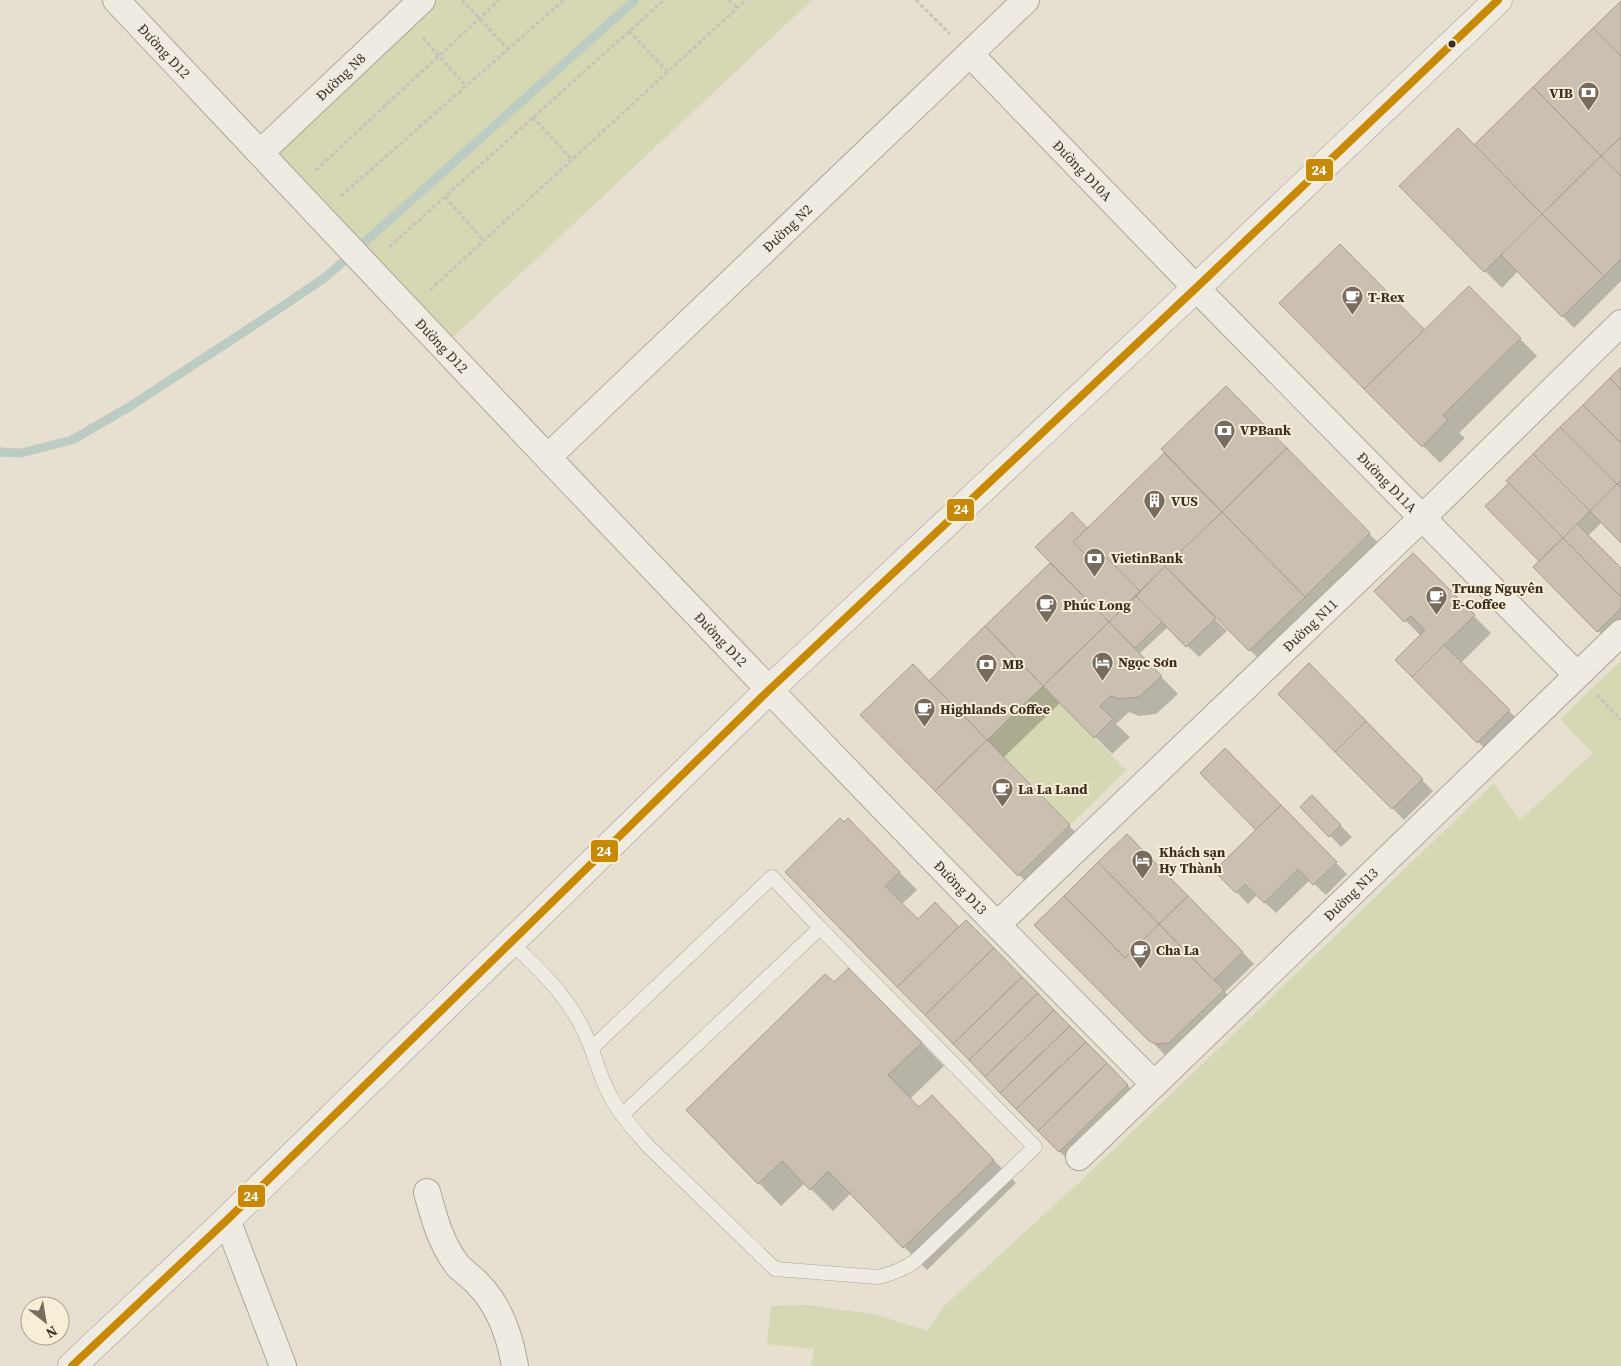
<svg xmlns="http://www.w3.org/2000/svg" width="1621" height="1366" font-family="'Source Serif 4',serif">
<style>
.green{fill:#d6d7b3}
.shadow{fill:#0003}
.lines{fill:none;stroke-linecap:round;stroke-linejoin:round}
.stream{stroke:#bcccc2;stroke-width:9}
.building{fill:#cbbfb2;stroke:#a89c90}
.service-casing{stroke:#ada599;stroke-width:15}
.minor-casing{stroke:#ada599;stroke-width:28}
.secondary-casing{stroke:#9c958a;stroke-width:29}
.path{stroke:#c8c2b9;stroke-width:3;stroke-dasharray:4 2.5;stroke-linecap:butt}
.service{stroke:#efebe3;stroke-width:14}
.minor{stroke:#efebe3;stroke-width:26}
.secondary{stroke:#efebe3;stroke-width:28}
.bus-1-casing{stroke:#f7eed8;stroke-width:11}
.bus-1{stroke:#c88808;stroke-width:8}
.bus-dot{fill:#3d2e20;stroke:#f7eed8;stroke-width:2}
.labels{text-anchor:middle;dominant-baseline:central;stroke-width:4;stroke-linejoin:round;paint-order:stroke}
.street-label{font-size:14px;fill:#3d2e20;stroke:#f7eed8}
.poi-label{font-size:14px;font-weight:bold;fill:#3d2e20;stroke:#f7eed8;text-anchor:start}
.line-badge{stroke:#f7eed8;stroke-width:2}
.badge-label{font-size:14px;text-anchor:middle;font-weight:bold;fill:#fff}
</style>
<rect width="100%" height="100%" fill="#e7e0d1"/>
<g class="green">
<polygon points="438,0 812,0 451,339 276,154"/>
<polygon points="1621,661 1621,1366 811,1366 814,1349 767,1344 771,1306 806,1305 874,1314 928,1331 944,1306 1084,1178 1494,783 1520,820 1593,753 1560,719"/>
<polygon points="1043,686 1126,770 1070,825 987,740"/>
</g>
<g class="shadow">
<polygon points="1621,2 1621,281 1574,328 1518,271 1502,288 1400,186 1474,146"/>
<polygon points="1469,287 1537,356 1459,433 1465,438 1440,463 1281,303 1425,331"/>
<polygon points="1621,369 1621,541 1602,522 1588,536 1621,569 1621,631 1609,642 1535,567 1541,561 1487,506"/>
<polygon points="1226,387 1386,551 1267,667 1200,600 1198,602 1227,631 1199,657 1168,627 1139,654 1178,694 1156,714 1139,716 1129,712 1116,724 1130,737 1112,754 1061,702 1003,758 1086,843 1036,892 862,715 929,682 1052,563 1072,513 1087,529 1166,453"/>
<polygon points="1413,555 1491,633 1461,663 1526,728 1495,759 1397,660 1421,636 1376,591"/>
<polygon points="1309,665 1433,791 1404,820 1280,694"/>
<polygon points="1225,750 1347,874 1326,895 1310,880 1276,913 1257,895 1248,904 1216,871 1258,830"/>
<polygon points="1312,797 1352,837 1341,847 1302,807"/>
<polygon points="1127,835 1254,964 1225,992 1240,1008 1168,1058 1036,925"/>
<polygon points="865,837 917,890 902,904 918,921 959,928 966,921 1139,1097 1071,1163 898,986"/>
<polygon points="834,984 872,992 944,1066 910,1099 919,1109 954,1119 1016,1183 927,1270 851,1193 833,1211 805,1183 781,1206 759,1183"/>
</g>
<g class="lines">
<polyline class="stream" points="0,452 21,453 72,440 129,407 277,310 327,276 635,0"/>
</g>
<g class="building">
<polygon points="1621,1 1621,56 1593,28"/>
<polygon points="1593,28 1621,56 1621,137 1601,156 1533,87"/>
<polygon points="1533,87 1601,156 1542,214 1474,145"/>
<polygon points="1458,128 1542,214 1484,272 1399,186"/>
<polygon points="1621,137 1621,176 1601,156"/>
<polygon points="1601,156 1621,176 1621,259 1604,276 1542,214"/>
<polygon points="1542,214 1604,276 1562,317 1501,255"/>
<polygon points="1340,244 1425,330 1364,389 1279,303"/>
<polygon points="1469,286 1521,338 1443,415 1448,420 1422,447 1364,389"/>
<polygon points="1621,367 1621,390 1610,378"/>
<polygon points="1610,378 1621,390 1621,443 1583,405"/>
<polygon points="1226,386 1287,448 1222,512 1161,449"/>
<polygon points="1583,405 1621,443 1621,480 1617,484 1560,427"/>
<polygon points="1560,427 1617,484 1590,511 1533,454"/>
<polygon points="1287,448 1370,533 1305,597 1222,512"/>
<polygon points="1164,453 1222,512 1140,591 1100,551 1091,560 1073,542"/>
<polygon points="1533,454 1590,511 1563,538 1506,481"/>
<polygon points="1509,483 1563,538 1539,561 1485,506"/>
<polygon points="1617,484 1621,488 1621,543 1590,511"/>
<polygon points="1072,512 1087,528 1073,542 1091,560 1100,551 1140,591 1109,622 1035,547"/>
<polygon points="1222,512 1305,597 1249,651 1165,566"/>
<polygon points="1577,524 1621,568 1621,597 1563,538"/>
<polygon points="1563,538 1621,597 1621,608 1597,632 1533,567"/>
<polygon points="1413,553 1475,615 1412,677 1395,660 1425,630 1411,616 1404,622 1374,591"/>
<polygon points="1050,563 1109,622 1043,686 985,626"/>
<polygon points="1165,566 1216,618 1186,647 1136,596"/>
<polygon points="1136,596 1162,622 1135,648 1109,622"/>
<polygon points="1109,622 1162,676 1139,697 1120,699 1111,696 1100,706 1113,719 1094,738 1043,686"/>
<polygon points="985,626 1043,686 987,740 929,681"/>
<polygon points="1444,645 1510,710 1477,743 1412,677"/>
<polygon points="1309,663 1366,721 1335,752 1278,694"/>
<polygon points="913,664 987,740 935,791 860,715"/>
<polygon points="1366,721 1423,779 1392,809 1335,752"/>
<polygon points="987,740 1070,825 1018,876 935,791"/>
<polygon points="1225,748 1281,805 1256,830 1200,773"/>
<polygon points="1312,795 1341,825 1329,837 1300,807"/>
<polygon points="1281,805 1337,862 1313,885 1298,869 1264,903 1245,884 1236,893 1214,871"/>
<polygon points="840,818 844,822 848,818 900,872 885,886 918,919 935,902 959,927 897,987 785,872"/>
<polygon points="1127,834 1188,896 1159,924 1098,862"/>
<polygon points="1098,862 1159,924 1125,958 1064,896"/>
<polygon points="1064,896 1125,958 1159,924 1224,990 1169,1043 1156,1044 1149,1041 1034,925"/>
<polygon points="1188,896 1243,952 1214,980 1159,924"/>
<polygon points="966,920 994,948 925,1015 897,987"/>
<polygon points="994,948 1022,977 953,1044 925,1015"/>
<polygon points="849,968 922,1043 888,1075 919,1107 932,1095 994,1160 903,1248 828,1171 810,1190 782,1161 758,1184 686,1110 825,974 834,982"/>
<polygon points="1022,977 1038,993 969,1060 953,1044"/>
<polygon points="1038,993 1054,1010 985,1077 969,1060"/>
<polygon points="1054,1010 1070,1026 1000,1093 985,1077"/>
<polygon points="1070,1026 1086,1042 1016,1109 1000,1093"/>
<polygon points="1086,1042 1107,1063 1038,1131 1016,1109"/>
<polygon points="1107,1063 1128,1085 1059,1152 1038,1131"/>
</g>
<g class="lines">
<defs>
<g id="service">
<path d="M511,943C538,967 565,994 582,1027C594,1049 598,1075 611,1097C620,1115 635,1131 648,1146L775,1269L878,1277C891,1274 902,1270 914,1262L1035,1147L820,928L622,1115"/>
<polyline points="592,1048 772,877 820,928"/>
</g>
<g id="minor">
<path id="s1" d="M116,0C459,364 801,729 1154,1084"/>
<path id="s2" d="M970,54L1196,288L1577,675"/>
<path id="s3" d="M260,153L422,0"/>
<path id="s4" d="M548,457L1026,0"/>
<path id="s5" d="M998,924L1422,518L1621,323"/>
<path id="s6" d="M1079,1157L1621,633"/>
<path d="M427,1192C434,1218 441,1244 458,1266C464,1272 472,1277 478,1284C499,1305 510,1337 515,1366"/>
<polyline points="227,1220 283,1366"/>
</g>
<polyline id="secondary" points="72,1366 227,1220 769,690 1196,288 1498,0"/>
</defs>
<use href="#service" class="service-casing"/>
<use href="#minor" class="minor-casing"/>
<use href="#secondary" class="secondary-casing"/>
<g class="path">
<polyline points="462,0 508,49"/>
<polyline points="729,0 737,8"/>
<polyline points="916,0 950,34"/>
<polyline points="629,31 668,72"/>
<polyline points="423,38 466,86"/>
<polyline points="533,117 572,160"/>
<polyline points="316,170 499,0"/>
<polyline points="341,196 564,0"/>
<polyline points="445,197 484,241"/>
<polyline points="389,247 664,0"/>
<polyline points="430,290 746,0"/>
<polyline points="1597,695 1621,720"/>
</g>
<use href="#service" class="service"/>
<use href="#minor" class="minor"/>
<use href="#secondary" class="secondary"/>
<defs>
<polyline id="bus-1" points="72,1366 227,1220 769,690 1196,288 1498,0"/>
</defs>
<use href="#bus-1" class="bus-1-casing"/>
<use href="#bus-1" class="bus-1"/>
</g>
<defs>
<symbol id="bank-pin" viewBox="-11 -11 22 30"><path d="M0 17L-7.5 6A9.5 9.5 0 1 1 7.5 6Z" fill="#786c5e" stroke="#f7eed8"/><path d="M-6-4H6V4H-6ZM0-2.3a2.3 2.3 0 1 0 0 4.6a2.3 2.3 0 1 0 0-4.6Z" fill="#fff"/></symbol>
<symbol id="cafe-pin" viewBox="-11 -11 22 30"><path d="M0 17L-7.5 6A9.5 9.5 0 1 1 7.5 6Z" fill="#786c5e" stroke="#f7eed8"/><path d="M-5.5-4.5H6V0H3Q3 3.5 0 3.5H-2.5Q-5.5 3.5-5.5 0ZM3-3.2v2h1.7v-2ZM-6 4.5H4V6H-6Z" fill="#fff"/></symbol>
<symbol id="building-pin" viewBox="-11 -11 22 30"><path d="M0 17L-7.5 6A9.5 9.5 0 1 1 7.5 6Z" fill="#786c5e" stroke="#f7eed8"/><path d="M-4-6H4V6H1V3H-1V6H-4ZM-2.5-4.3h1.7v1.8h-1.7ZM.8-4.3h1.7v1.8H.8ZM-2.5-1h1.7V.8h-1.7ZM.8-1h1.7V.8H.8Z" fill="#fff"/></symbol>
<symbol id="hotel-pin" viewBox="-11 -11 22 30"><path d="M0 17L-7.5 6A9.5 9.5 0 1 1 7.5 6Z" fill="#786c5e" stroke="#f7eed8"/><path d="M-6-4.5h1.5V1H6V5H4.5V3h-9V5H-6ZM-4 0a1.8 1.8 0 1 1 3.6 0ZM.5 0V-2.5h3Q6-2.5 6 0Z" fill="#fff"/></symbol>
</defs>
<g fill-rule="evenodd">
<use href="#bank-pin" x="1576" y="80" width="25" height="34"/>
<use href="#cafe-pin" x="1340" y="284" width="25" height="34"/>
<use href="#bank-pin" x="1212" y="418" width="25" height="34"/>
<use href="#building-pin" x="1142" y="488" width="25" height="34"/>
<use href="#bank-pin" x="1082" y="546" width="25" height="34"/>
<use href="#cafe-pin" x="1424" y="584" width="25" height="34"/>
<use href="#cafe-pin" x="1034" y="592" width="25" height="34"/>
<use href="#hotel-pin" x="1090" y="650" width="25" height="34"/>
<use href="#bank-pin" x="974" y="652" width="25" height="34"/>
<use href="#cafe-pin" x="912" y="696" width="25" height="34"/>
<use href="#cafe-pin" x="990" y="776" width="25" height="34"/>
<use href="#hotel-pin" x="1130" y="848" width="25" height="34"/>
<use href="#cafe-pin" x="1128" y="938" width="25" height="34"/>
</g>
<circle class="bus-dot" cx="1452" cy="44" r="4.5"/>
<g class="labels">
<g class="street-label">
<text stroke="none"><textPath href="#s1" startOffset="70">Đường D12</textPath></text>
<text stroke="none"><textPath href="#s3" startOffset="111">Đường N8</textPath></text>
<text stroke="none"><textPath href="#s2" startOffset="162">Đường D10A</textPath></text>
<text stroke="none"><textPath href="#s4" startOffset="331">Đường N2</textPath></text>
<text stroke="none"><textPath href="#s1" startOffset="475">Đường D12</textPath></text>
<text stroke="none"><textPath href="#s2" startOffset="598">Đường D11A</textPath></text>
<text stroke="none"><textPath href="#s5" startOffset="432">Đường N11</textPath></text>
<text stroke="none"><textPath href="#s1" startOffset="880">Đường D12</textPath></text>
<text stroke="none"><textPath href="#s1" startOffset="1225">Đường D13</textPath></text>
<text stroke="none"><textPath href="#s6" startOffset="378">Đường N13</textPath></text>
</g>
<g class="poi-label">
<text x="1573" y="93" text-anchor="end">VIB</text>
<text x="1368" y="297">T-Rex</text>
<text x="1240" y="430">VPBank</text>
<text x="1171" y="501">VUS</text>
<text x="1111" y="558">VietinBank</text>
<text x="1452" y="588">Trung Nguyên<tspan x="1452" dy="16">E-Coffee</tspan></text>
<text x="1063" y="605">Phúc Long</text>
<text x="1118" y="662">Ngọc Sơn</text>
<text x="1002" y="664">MB</text>
<text x="940" y="709">Highlands Coffee</text>
<text x="1018" y="789">La La Land</text>
<text x="1159" y="852">Khách sạn<tspan x="1159" dy="16">Hy Thành</tspan></text>
<text x="1156" y="950">Cha La</text>
</g>
</g>
<g class="line-badge">
<rect x="1305" y="158" width="29" height="24" rx="5" fill="#c88808"/>
<rect x="946" y="498" width="29" height="24" rx="5" fill="#c88808"/>
<rect x="590" y="839" width="29" height="24" rx="5" fill="#c88808"/>
<rect x="237" y="1184" width="29" height="24" rx="5" fill="#c88808"/>
</g>
<g class="badge-label">
<text x="1319" y="175">24</text>
<text x="961" y="514">24</text>
<text x="604" y="856">24</text>
<text x="251" y="1201">24</text>
</g>
<g transform="translate(45 1321) rotate(149)"><circle r="24" fill="#f7eed8" stroke="#ada18e"/>
<path d="M0-4L9 19L0 12L-9 19Z" fill="#786c5e"/>
<text y="-8" font-size="14" font-weight="bold" text-anchor="middle" fill="#3d2e20">N</text>
</g>
</svg>
